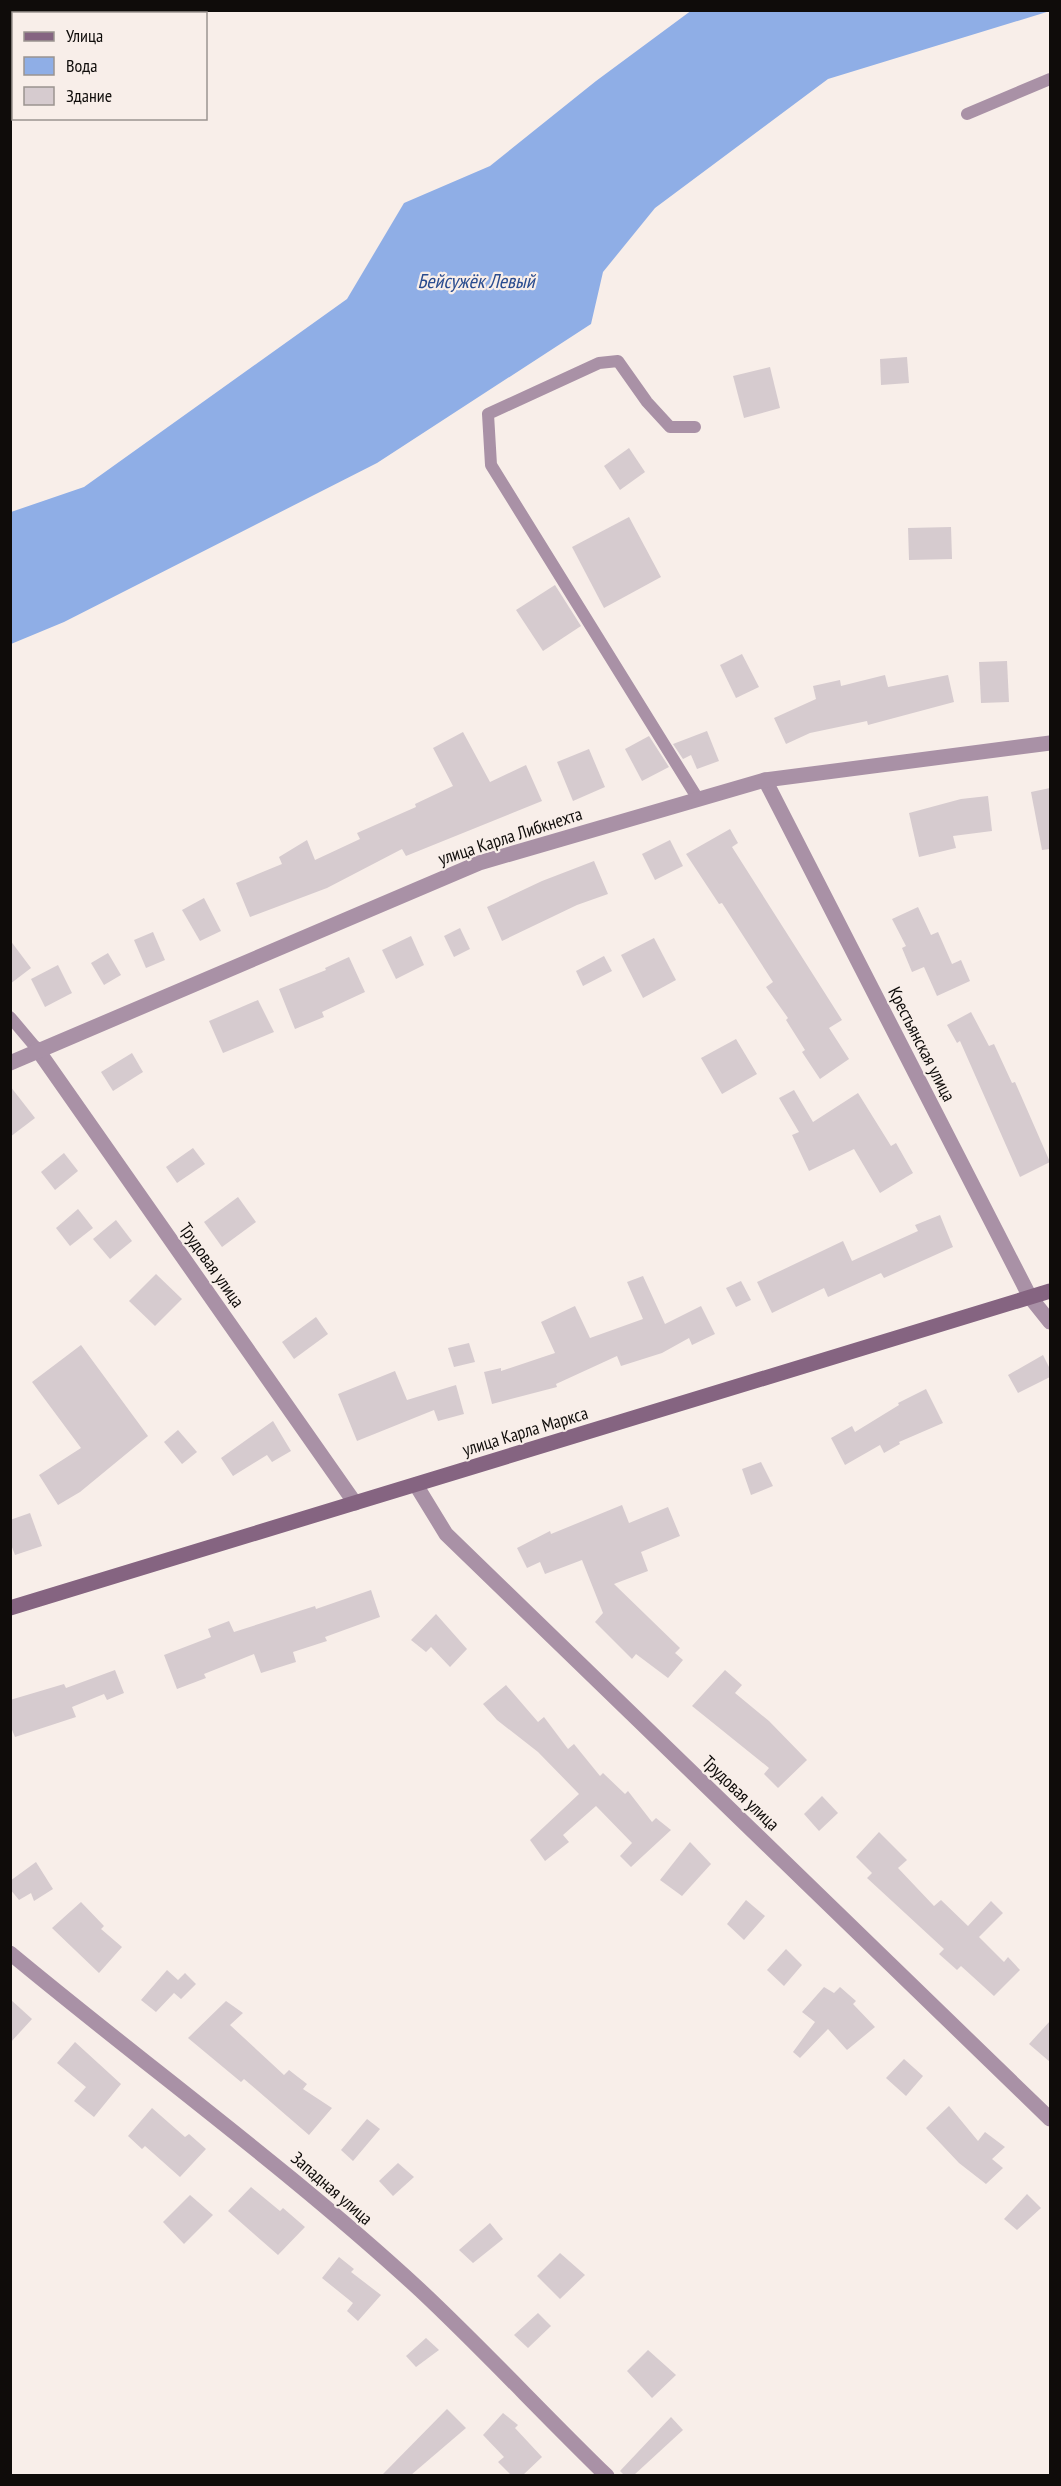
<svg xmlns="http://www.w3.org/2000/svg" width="1061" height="2486" font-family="'PT Sans Narrow',sans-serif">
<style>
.water{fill:#8faee6}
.building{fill:#d6cbcf}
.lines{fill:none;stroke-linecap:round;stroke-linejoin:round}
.lane{stroke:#a991a6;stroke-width:12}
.street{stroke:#a991a6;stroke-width:15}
.secondary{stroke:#856481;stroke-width:15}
.labels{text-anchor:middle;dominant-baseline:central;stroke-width:4.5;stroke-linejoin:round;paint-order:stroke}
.street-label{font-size:18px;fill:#0f0c0a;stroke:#f8eee9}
.water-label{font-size:20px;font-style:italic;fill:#2a4c8f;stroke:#f8eee9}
</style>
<rect width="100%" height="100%" fill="#f8eee9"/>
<polygon class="water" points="692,10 1050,11 828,79 655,208 603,272 591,324 377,463 64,622 11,644 11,512 84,487 347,299 404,203 490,166 596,81"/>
<g class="building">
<polygon points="907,357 909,383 881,385 880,359"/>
<polygon points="770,367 780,408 744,418 733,376"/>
<polygon points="629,448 645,472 620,490 604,466"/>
<polygon points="629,517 661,577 604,608 572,547"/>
<polygon points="951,527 952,559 909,560 908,528"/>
<polygon points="555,585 581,626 543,651 516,610"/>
<polygon points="742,654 759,687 736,698 720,665"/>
<polygon points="1007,661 1009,702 981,703 979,662"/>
<polygon points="885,675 888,687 948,675 954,702 868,725 867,721 810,733 786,744 774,718 816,699 813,686 840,680 841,686"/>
<polygon points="707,731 719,761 697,769 691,755 683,759 673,744"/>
<polygon points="463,732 490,782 526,765 542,801 406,856 402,849 327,888 250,917 236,883 282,864 279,857 307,840 315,860 360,839 357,833 416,807 415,804 453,786 433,748"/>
<polygon points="649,736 669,767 642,781 625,749"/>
<polygon points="589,749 605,787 573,801 557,762"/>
<polygon points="1050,788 1050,849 1042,850 1031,792"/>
<polygon points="988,796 992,831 953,836 956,848 919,857 909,813 961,799"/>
<polygon points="730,829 738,843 732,847 842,1020 829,1028 849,1059 820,1079 802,1052 805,1050 786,1020 788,1018 766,987 773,982 722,903 719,904 686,854"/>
<polygon points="670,840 683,866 655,880 642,854"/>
<polygon points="594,861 608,894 577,905 502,941 487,907 542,881"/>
<polygon points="204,898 221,931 200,941 182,910"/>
<polygon points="918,907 931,935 938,932 952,964 961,960 970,981 937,996 924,967 912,972 902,948 906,946 892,919"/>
<polygon points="460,928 470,949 454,957 444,936"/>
<polygon points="153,932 165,960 146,968 134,940"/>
<polygon points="411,936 424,965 396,979 382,950"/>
<polygon points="654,938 676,980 643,998 621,955"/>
<polygon points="10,940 31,968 10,984"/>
<polygon points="108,953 121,975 104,985 91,963"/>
<polygon points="604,956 612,971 583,986 576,971"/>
<polygon points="349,957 365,992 322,1012 324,1017 295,1029 279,989 326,970 325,968"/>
<polygon points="58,965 72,993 45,1007 31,979"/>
<polygon points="258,1000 274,1032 223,1053 209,1021"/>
<polygon points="971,1012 989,1046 994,1044 1012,1083 1015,1082 1050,1162 1020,1177 960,1041 957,1043 947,1025"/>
<polygon points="736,1039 757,1074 722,1094 701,1058"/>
<polygon points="132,1053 143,1072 113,1091 101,1072"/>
<polygon points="10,1086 35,1118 10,1137"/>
<polygon points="794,1090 813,1122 858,1093 891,1146 896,1143 913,1173 880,1193 854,1149 809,1171 792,1135 799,1132 779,1098"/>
<polygon points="193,1148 205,1164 177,1183 166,1167"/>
<polygon points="64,1153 78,1171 55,1190 41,1172"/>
<polygon points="238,1197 256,1222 222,1247 204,1222"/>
<polygon points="78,1209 93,1228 70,1246 56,1228"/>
<polygon points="940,1215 953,1247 884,1278 881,1273 828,1297 824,1288 772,1313 757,1282 843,1241 852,1261 918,1231 915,1225"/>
<polygon points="116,1220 132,1241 110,1259 93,1239"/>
<polygon points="156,1274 182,1299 155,1326 129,1301"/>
<polygon points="643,1276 665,1324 701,1306 715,1334 692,1345 689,1338 662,1353 621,1366 617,1356 556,1384 557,1387 492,1404 484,1372 501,1368 501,1371 555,1353 541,1322 575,1306 590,1338 643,1319 627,1282"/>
<polygon points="741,1281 751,1300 736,1307 726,1288"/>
<polygon points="316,1317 328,1334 294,1359 282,1342"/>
<polygon points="469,1343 475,1362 454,1367 448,1348"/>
<polygon points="81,1345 148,1436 80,1492 58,1505 39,1475 81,1448 32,1382"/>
<polygon points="1043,1355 1050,1369 1050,1377 1018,1393 1008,1375"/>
<polygon points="395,1371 407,1400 456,1385 464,1414 438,1421 434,1410 357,1441 338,1394"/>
<polygon points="926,1389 943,1423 899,1442 900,1444 884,1453 880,1445 845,1465 831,1438 852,1426 855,1432 899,1405 898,1403"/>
<polygon points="273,1421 291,1451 272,1462 267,1455 233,1476 221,1458"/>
<polygon points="178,1430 197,1452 182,1464 164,1442"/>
<polygon points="761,1462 773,1486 751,1495 742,1469"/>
<polygon points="622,1505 629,1523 668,1507 680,1536 641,1552 648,1571 614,1584 680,1648 675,1653 683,1660 668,1678 636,1654 632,1659 595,1622 603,1613 582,1560 545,1574 540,1562 527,1568 517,1548 550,1531 551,1534"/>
<polygon points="30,1513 42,1546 15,1555 10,1542 10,1520"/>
<polygon points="371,1590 380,1617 325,1637 327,1641 293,1652 296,1662 261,1673 254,1654 204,1674 206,1678 177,1689 164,1655 211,1637 208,1629 229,1621 234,1632 315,1606 316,1609"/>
<polygon points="436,1614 467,1649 450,1667 431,1647 426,1652 411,1640"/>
<polygon points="115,1670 124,1693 107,1700 104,1694 72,1707 76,1717 15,1737 10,1725 10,1700 64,1684 66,1688"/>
<polygon points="725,1670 742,1685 735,1693 769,1721 807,1760 778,1788 764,1774 769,1768 692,1706"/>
<polygon points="506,1685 538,1722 544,1717 568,1749 574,1744 600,1776 603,1773 625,1794 628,1791 652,1822 656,1818 671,1830 631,1867 620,1856 632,1843 596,1806 563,1835 569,1842 545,1861 530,1840 579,1794 538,1752 497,1720 483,1704"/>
<polygon points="822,1796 838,1813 819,1831 804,1814"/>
<polygon points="879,1832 907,1860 898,1868 934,1906 941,1900 968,1926 991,1901 1003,1913 979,1937 1004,1962 1008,1957 1020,1970 994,1996 961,1966 957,1970 939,1954 944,1949 867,1878 872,1873 856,1857"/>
<polygon points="690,1842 711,1864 682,1896 660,1880"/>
<polygon points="36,1862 53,1889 34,1901 31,1893 19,1900 10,1889 10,1881"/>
<polygon points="746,1900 765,1916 744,1940 727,1924"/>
<polygon points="81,1902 104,1926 101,1929 122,1947 99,1973 52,1928"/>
<polygon points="786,1949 802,1965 784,1986 767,1970"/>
<polygon points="167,1970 178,1980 185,1973 196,1984 181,1999 174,1993 156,2012 141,2000"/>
<polygon points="824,1987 834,1993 840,1987 856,2001 853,2004 875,2027 847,2050 828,2029 800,2058 793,2052 815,2022 802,2012"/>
<polygon points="10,1999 32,2019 10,2043"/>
<polygon points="226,2001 243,2013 230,2025 284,2075 289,2070 307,2084 303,2089 332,2108 309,2135 244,2079 241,2082 188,2038"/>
<polygon points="1050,2021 1050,2062 1029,2044"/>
<polygon points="75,2042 121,2084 94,2117 74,2101 86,2087 57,2063"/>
<polygon points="904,2059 923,2076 906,2096 886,2078"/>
<polygon points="949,2106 978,2141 985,2132 1005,2147 992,2159 1003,2168 986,2184 959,2163 926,2128"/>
<polygon points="152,2108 185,2137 189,2134 206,2149 180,2177 145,2146 142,2149 128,2136"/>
<polygon points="367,2119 380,2129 353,2161 341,2150"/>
<polygon points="398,2163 414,2177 393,2196 379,2181"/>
<polygon points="251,2187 280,2211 283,2208 305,2227 278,2255 228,2211"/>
<polygon points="1027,2194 1041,2208 1017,2230 1004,2219"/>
<polygon points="190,2195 213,2215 184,2244 163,2222"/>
<polygon points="490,2223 503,2239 473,2263 459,2250"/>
<polygon points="560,2253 585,2275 560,2299 537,2276"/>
<polygon points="339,2257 354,2269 351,2272 381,2295 358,2321 347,2311 353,2303 322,2278"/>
<polygon points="538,2313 551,2326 528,2348 514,2335"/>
<polygon points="426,2338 439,2350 416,2367 406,2356"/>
<polygon points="648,2350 676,2375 652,2398 627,2371"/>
<polygon points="447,2409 466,2428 411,2475 382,2475"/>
<polygon points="503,2413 518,2425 515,2428 542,2457 523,2475 511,2475 498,2462 504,2457 483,2435"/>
<polygon points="671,2417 683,2430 634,2475 624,2475 620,2471"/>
</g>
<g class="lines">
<g class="lane">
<polyline points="967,114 1050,79"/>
<polyline points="695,427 670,427 647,402 618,361 599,363 488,414 491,465 698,799"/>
<polyline points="10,1017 37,1049"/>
</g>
<g class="street">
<polyline points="765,780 1030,1297 1050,1322"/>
<polyline points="37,1049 355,1503"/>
<polyline points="10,1063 479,863 765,780 1050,743"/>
<polyline points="416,1485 446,1534 1050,2119"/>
<path d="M10,1953C146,2066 290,2170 420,2290C484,2350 544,2415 607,2476"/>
</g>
<polyline class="secondary" points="10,1608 1050,1291"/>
</g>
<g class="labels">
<g class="street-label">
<text transform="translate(510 836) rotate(-18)">улица Карла Либкнехта</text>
<text transform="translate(922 1044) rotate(63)">Крестьянская улица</text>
<text transform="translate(212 1265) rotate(55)">Трудовая улица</text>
<text transform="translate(525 1431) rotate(-17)">улица Карла Маркса</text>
<text transform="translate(741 1793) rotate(44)">Трудовая улица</text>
<text transform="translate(332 2188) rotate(41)">Западная улица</text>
</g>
<g class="water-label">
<text x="476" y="281">Бейсужёк Левый</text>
</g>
</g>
<rect width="1061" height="2486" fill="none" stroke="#0f0c0a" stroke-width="24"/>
<rect x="12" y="12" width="195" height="108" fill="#f8eee9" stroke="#9b9490" stroke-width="1.5"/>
<rect x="24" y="32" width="30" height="9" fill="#856481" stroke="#9b9490" stroke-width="1.5"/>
<text x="66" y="42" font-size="18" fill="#0f0c0a">Улица</text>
<rect x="24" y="57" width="30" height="18" fill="#8faee6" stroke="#9b9490" stroke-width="1.5"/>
<text x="66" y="72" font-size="18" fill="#0f0c0a">Вода</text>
<rect x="24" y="87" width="30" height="18" fill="#d6cbcf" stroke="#9b9490" stroke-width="1.5"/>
<text x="66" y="102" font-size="18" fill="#0f0c0a">Здание</text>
</svg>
